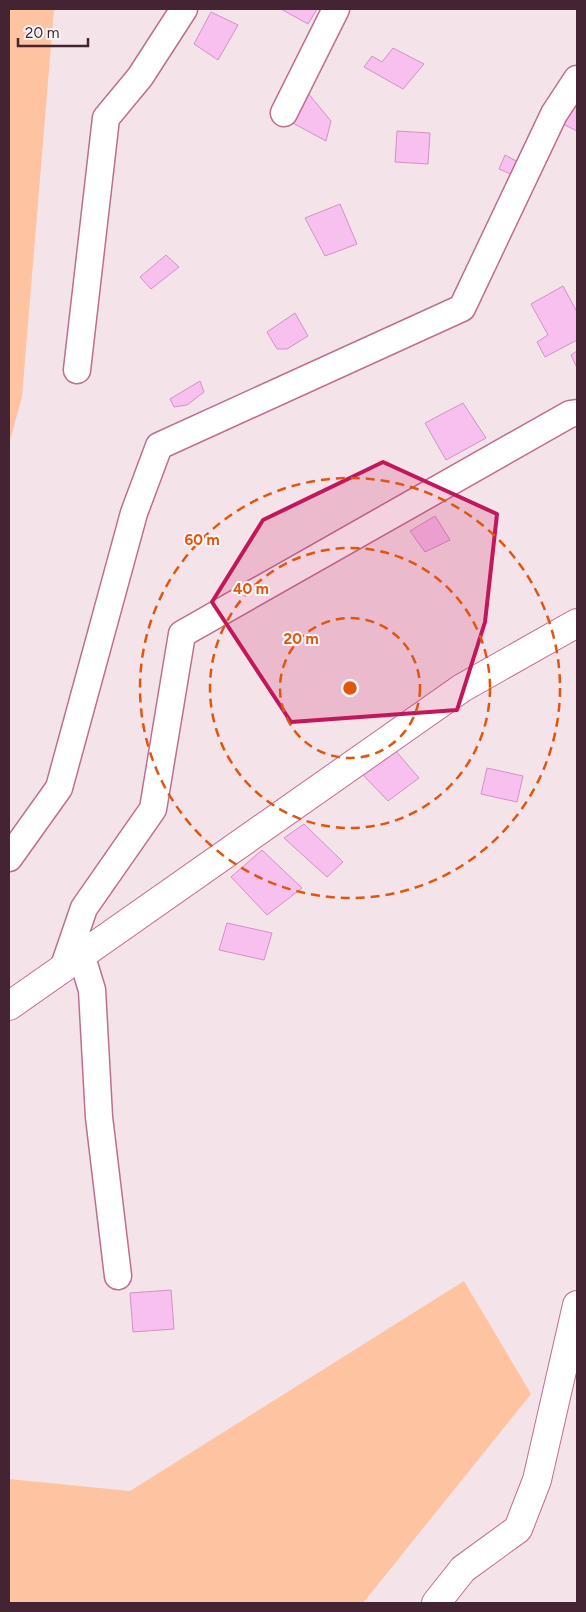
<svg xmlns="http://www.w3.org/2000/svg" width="586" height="1612" font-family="Figtree,sans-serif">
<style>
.green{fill:#fec4a1}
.building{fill:#f8c0ee;stroke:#d390c7}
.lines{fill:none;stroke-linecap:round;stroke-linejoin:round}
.minor-casing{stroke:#be6e91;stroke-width:29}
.tertiary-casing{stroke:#be6e91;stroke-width:30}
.minor{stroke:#fff;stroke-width:26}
.tertiary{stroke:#fff;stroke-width:28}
.marked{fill:#c2185b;fill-opacity:0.2;stroke:#c2185b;stroke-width:4;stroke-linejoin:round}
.ring{fill:none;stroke:#e0560e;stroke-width:2.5;stroke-dasharray:9 6}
.centre{fill:#e0560e;stroke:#f6f6f6;stroke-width:2.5}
.ring-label{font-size:15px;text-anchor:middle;font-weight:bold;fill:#e0560e;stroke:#f6f6f6;stroke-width:4;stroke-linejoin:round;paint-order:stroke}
</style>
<rect width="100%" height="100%" fill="#f5e3ea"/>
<g class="green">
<polygon points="9,9 54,9 22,397 9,444"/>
<polygon points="464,1281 531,1394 363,1603 9,1603 9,1479 130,1491"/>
</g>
<g class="building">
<polygon points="281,9 317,9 308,24"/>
<polygon points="211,12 238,25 218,60 194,44"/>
<polygon points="393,48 424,64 403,89 364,67 372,56 382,62"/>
<polygon points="307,92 331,121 326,141 291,122"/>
<polygon points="577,97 577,131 563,124"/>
<polygon points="397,131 430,133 428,164 395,162"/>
<polygon points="505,155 518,162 513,175 499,169"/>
<polygon points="340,204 357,244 325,256 305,218"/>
<polygon points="166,255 179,267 151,289 140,277"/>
<polygon points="563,286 577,312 577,340 545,357 537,342 548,335 531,304"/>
<polygon points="295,313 308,336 287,349 277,349 267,332"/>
<polygon points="577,351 577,368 571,355"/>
<polygon points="200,381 204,392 187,405 174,407 170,399"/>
<polygon points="463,403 486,438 446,460 425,423"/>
<polygon points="435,516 450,540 425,552 410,531"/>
<polygon points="394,749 419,778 388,801 362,774"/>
<polygon points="487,768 523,776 517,802 481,794"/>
<polygon points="304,824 343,862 327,877 284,838"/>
<polygon points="262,850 302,888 267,915 231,877"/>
<polygon points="227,923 272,933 264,960 219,950"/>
<polygon points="171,1290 174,1329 133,1332 130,1293"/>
</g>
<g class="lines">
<defs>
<g id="minor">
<polyline points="284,113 336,9"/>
<polyline points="77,370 106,118 140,77 184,9"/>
<polyline points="9,858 59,788 134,513 159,446 462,308 554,114 577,79"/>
<polyline points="81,954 92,990 99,1117 118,1276"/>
<polyline points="64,966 84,908 153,809 182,634 570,414 577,413"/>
</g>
<g id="tertiary">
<polyline points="9,1006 462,688 577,623"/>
<polyline points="436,1603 463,1569 518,1529 537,1480 577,1305"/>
</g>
</defs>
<use href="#minor" class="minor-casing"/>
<use href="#tertiary" class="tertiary-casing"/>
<use href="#minor" class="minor"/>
<use href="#tertiary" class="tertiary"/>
</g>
<path class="marked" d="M383,462L497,514L485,622L457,710L291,722L212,602L263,520Z"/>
<g class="ring">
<circle cx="350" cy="688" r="70"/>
<circle cx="350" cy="688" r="140"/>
<circle cx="350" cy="688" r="210"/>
</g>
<circle cx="350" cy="688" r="8" class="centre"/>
<g class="ring-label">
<text x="202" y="545">60 m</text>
<text x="251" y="594">40 m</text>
<text x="301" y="644">20 m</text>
</g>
<rect width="586" height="1612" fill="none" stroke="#442332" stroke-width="20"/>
<path d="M18 38v8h70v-8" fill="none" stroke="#442332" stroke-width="2.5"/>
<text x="25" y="38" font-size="15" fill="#442332" stroke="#f6f6f6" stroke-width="4" paint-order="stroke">20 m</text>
</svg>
